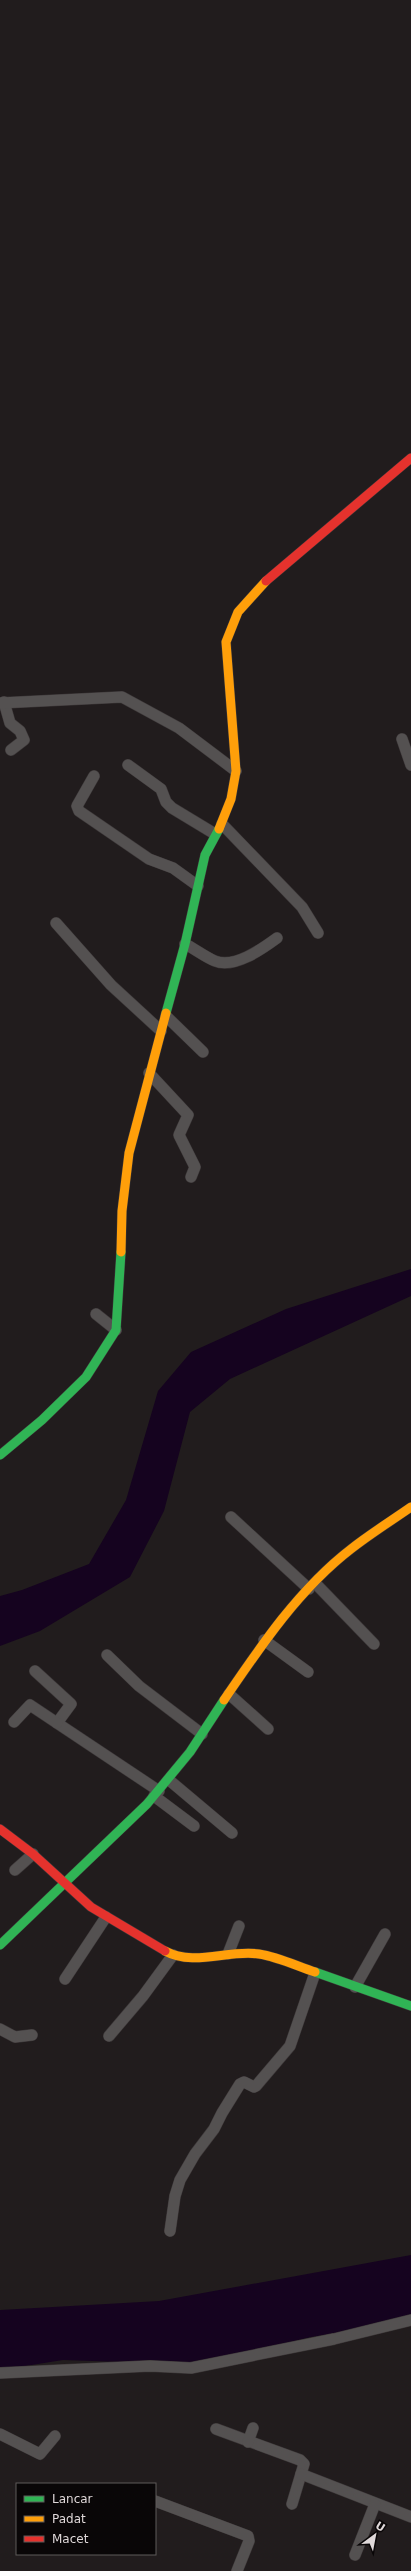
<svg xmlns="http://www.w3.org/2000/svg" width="411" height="2571" font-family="'DejaVu Sans',sans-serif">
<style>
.water{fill:#15031f}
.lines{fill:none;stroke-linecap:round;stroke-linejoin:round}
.street-casing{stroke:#3d3839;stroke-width:12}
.fast-casing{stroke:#3d3839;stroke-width:10}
.slow-casing{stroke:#3d3839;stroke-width:10}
.jam-casing{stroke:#3d3839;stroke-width:10}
.street{stroke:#545151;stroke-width:11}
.fast{stroke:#30b455;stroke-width:9}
.slow{stroke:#ff9f0a;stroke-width:9}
.jam{stroke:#e5322d;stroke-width:9}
</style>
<rect width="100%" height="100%" fill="#211c1d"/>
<g class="water">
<polygon points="411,1269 411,1296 230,1379 190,1412 164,1511 130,1577 40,1631 0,1646 0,1596 22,1590 89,1564 126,1500 158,1391 191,1352 286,1309"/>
<polygon points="411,2255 411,2315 364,2329 311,2337 229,2357 184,2364 63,2360 0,2370 0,2310 159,2301"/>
</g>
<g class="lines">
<defs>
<g id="street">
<polyline points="4,702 10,723 20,731 24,740 11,750"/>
<polyline points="0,703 122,697 179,728 236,771"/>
<polyline points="402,739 411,765"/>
<polyline points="128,765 161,789 166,802 172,808 215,834"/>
<polyline points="94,776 77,806 79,811 149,859 173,868 198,886"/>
<polyline points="222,824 302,907 318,933"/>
<polyline points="56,923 111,985 161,1031"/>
<path d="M185,944C195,949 205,957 215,961C234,969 262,949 277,938"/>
<polyline points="166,1016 203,1052"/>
<polyline points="149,1073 188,1115 179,1135 195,1167 191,1177"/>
<polyline points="96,1314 116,1330"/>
<polyline points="231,1517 309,1589"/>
<polyline points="315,1583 374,1644"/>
<polyline points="264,1640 308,1672"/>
<polyline points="107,1655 139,1686 202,1734"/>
<polyline points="35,1671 71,1704 57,1723 159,1791"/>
<polyline points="229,1694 268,1729"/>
<polyline points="14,1722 30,1705 57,1723"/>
<polyline points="169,1780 232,1833"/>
<polyline points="154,1796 194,1826"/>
<polyline points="15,1870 33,1854"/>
<polyline points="228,1954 239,1926"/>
<polyline points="65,1979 106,1917"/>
<polyline points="355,1987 385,1934"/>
<polyline points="0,2029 15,2037 32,2035"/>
<polyline points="109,2036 143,1996 173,1955"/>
<polyline points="170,2231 175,2196 180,2180 195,2154 214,2129 222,2113 240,2084 244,2082 254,2087 256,2086 290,2046 315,1973"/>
<polyline points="0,2373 150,2366 191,2368 334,2339 411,2320"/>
<polyline points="216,2429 300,2460 304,2464 292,2504"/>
<polyline points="0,2434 40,2454 55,2436"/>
<polyline points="248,2442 253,2428"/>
<polyline points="301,2474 411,2517"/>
<polyline points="155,2501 248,2536 249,2541 237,2571"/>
<polyline points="355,2555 375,2504"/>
</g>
<g id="fast">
<polyline points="166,1013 185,944 205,855 219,829"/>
<polyline points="0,1455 42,1420 86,1377 116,1330 121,1252"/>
<polyline points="0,1945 147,1804 190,1752 224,1700"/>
<polyline points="315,1972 411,2006"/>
</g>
<g id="slow">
<polyline points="219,829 231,799 236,771 226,642 238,612 266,581"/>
<polyline points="121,1252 122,1211 129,1153 166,1013"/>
<path d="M224,1700C260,1647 299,1589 351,1549C370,1534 391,1521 411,1507"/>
<path d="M165,1951C194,1967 229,1949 259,1954C278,1957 297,1966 315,1972"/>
</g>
<g id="jam">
<polyline points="266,581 411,458"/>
<polyline points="0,1829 33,1854 91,1907 165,1951"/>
</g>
</defs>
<use href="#street" class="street-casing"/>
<use href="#fast" class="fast-casing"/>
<use href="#slow" class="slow-casing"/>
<use href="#jam" class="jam-casing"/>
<use href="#street" class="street"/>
<use href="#fast" class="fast"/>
<use href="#slow" class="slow"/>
<use href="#jam" class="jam"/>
</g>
<rect x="16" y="2483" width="140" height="72" fill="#090607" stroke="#5f5a5b"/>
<rect x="24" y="2496" width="20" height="6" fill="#30b455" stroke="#5f5a5b"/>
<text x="52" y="2503" font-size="12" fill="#dfd8d9">Lancar</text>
<rect x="24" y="2516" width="20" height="6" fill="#ff9f0a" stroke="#5f5a5b"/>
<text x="52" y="2523" font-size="12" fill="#dfd8d9">Padat</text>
<rect x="24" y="2536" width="20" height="6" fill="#e5322d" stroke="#5f5a5b"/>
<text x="52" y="2543" font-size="12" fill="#dfd8d9">Macet</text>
<g transform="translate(375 2535) rotate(32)" stroke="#090607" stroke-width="3" paint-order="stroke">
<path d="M0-3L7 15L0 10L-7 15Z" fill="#dfd8d9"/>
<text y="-6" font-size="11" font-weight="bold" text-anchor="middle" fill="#dfd8d9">U</text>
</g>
</svg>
